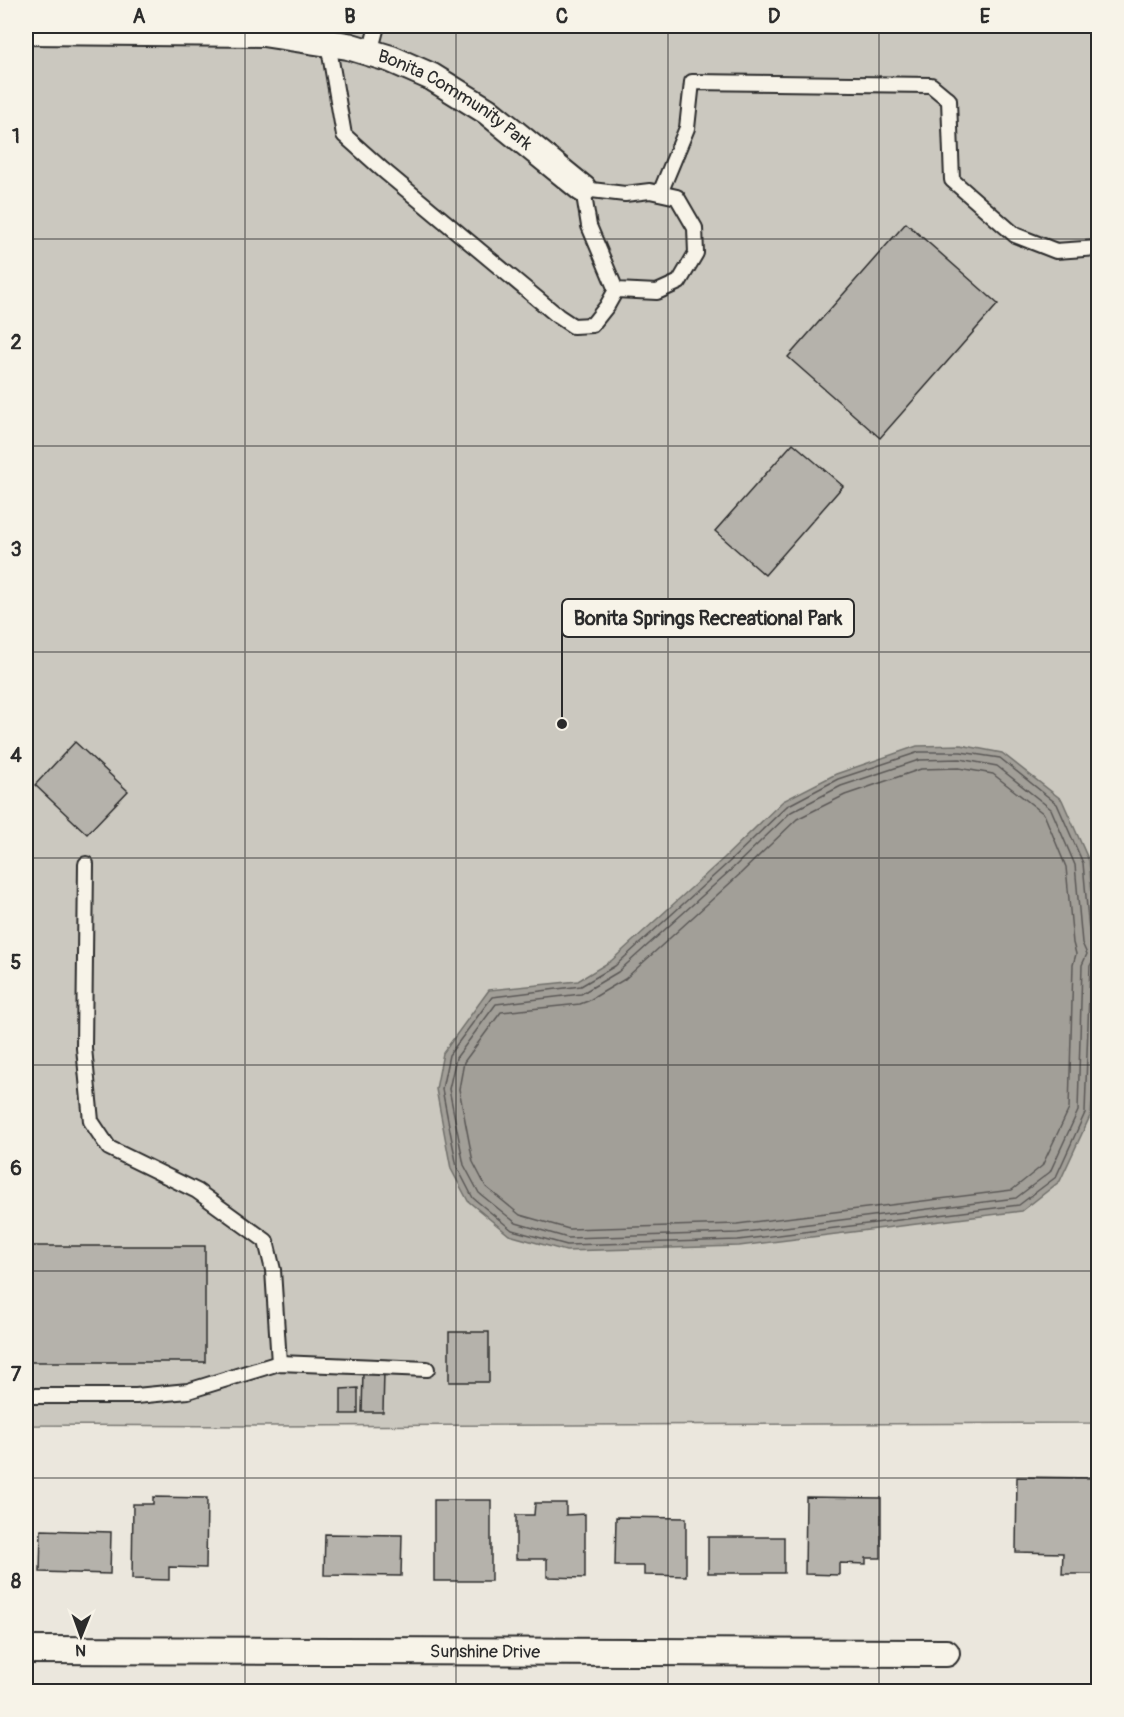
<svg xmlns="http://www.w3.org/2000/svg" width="1124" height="1717" font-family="Pangolin,sans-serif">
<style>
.green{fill:#cbc8bf;stroke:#7b7a75;stroke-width:1.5}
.water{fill:#a29f98;stroke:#72716c;stroke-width:1.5}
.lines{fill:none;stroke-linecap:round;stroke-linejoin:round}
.shore{stroke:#5b5957;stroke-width:1.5}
.building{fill:#b5b2ab;stroke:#2b2b2b;stroke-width:1.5}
.service-casing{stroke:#2b2b2b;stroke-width:18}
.minor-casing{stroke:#2b2b2b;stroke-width:30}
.service{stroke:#f7f3e8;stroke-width:14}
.minor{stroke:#f7f3e8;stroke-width:26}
.grid{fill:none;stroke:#2b2b2b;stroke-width:1.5;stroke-opacity:0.55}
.labels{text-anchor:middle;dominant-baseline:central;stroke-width:4.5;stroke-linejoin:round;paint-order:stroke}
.street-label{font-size:18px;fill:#2b2b2b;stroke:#f7f3e8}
.leader{fill:none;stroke:#2b2b2b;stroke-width:2}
.callout-dot{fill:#2b2b2b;stroke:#f7f3e8;stroke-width:2}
.callout{fill:#f7f3e8;stroke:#2b2b2b;stroke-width:2}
.callout-label{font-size:20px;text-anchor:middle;font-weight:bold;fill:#2b2b2b}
.neatline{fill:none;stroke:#2b2b2b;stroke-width:2}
.grid-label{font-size:20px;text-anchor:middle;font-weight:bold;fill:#2b2b2b}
</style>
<rect width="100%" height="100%" fill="#ebe7dd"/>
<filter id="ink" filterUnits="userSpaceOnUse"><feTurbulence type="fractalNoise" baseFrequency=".0167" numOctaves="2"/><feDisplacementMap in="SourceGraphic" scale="12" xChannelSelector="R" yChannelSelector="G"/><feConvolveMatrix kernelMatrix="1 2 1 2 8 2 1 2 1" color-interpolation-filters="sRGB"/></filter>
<g filter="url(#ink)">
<polygon class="green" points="26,26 1098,26 1098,1423 263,1426 26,1425"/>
<polygon class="water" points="961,745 1002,753 1062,800 1089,861 1096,946 1094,1068 1091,1114 1060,1181 1022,1211 739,1246 566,1251 509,1235 468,1201 451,1169 436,1089 443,1053 489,990 578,981 611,961 724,858 783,801 836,774 917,746"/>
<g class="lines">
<g class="shore">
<polygon points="960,759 997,766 1051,809 1075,865 1082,943 1087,954 1082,965 1078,1111 1050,1172 1016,1198 738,1233 568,1238 516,1223 479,1193 464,1165 449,1089 456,1058 496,1004 581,994 618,972 733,868 791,812 841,786 919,760"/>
<polygon points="959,768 993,774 1044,814 1066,867 1073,943 1076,954 1073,965 1069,1109 1042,1166 1012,1190 737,1224 569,1229 520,1215 486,1187 473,1162 459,1089 464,1062 501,1012 580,1004 588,1001 625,979 739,875 797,819 845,795 921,769"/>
<polyline points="1098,949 1092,947 1090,942 1083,863 1057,804 1000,758 961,752 919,752 838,779 787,806 728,863 615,966 581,986 492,997 449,1055 442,1089 457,1167 473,1198 512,1230 567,1245 738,1240 1019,1205 1056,1177 1085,1113 1090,966 1093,960 1098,959"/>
</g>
</g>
<g class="building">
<polygon points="906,223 998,304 880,438 788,357"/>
<polygon points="793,443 843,486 765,575 715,531"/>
<polygon points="75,742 128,791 87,834 35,785"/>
<rect x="26" y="1246" width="179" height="116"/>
<rect x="449" y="1332" width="40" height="50"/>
<polygon points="363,1372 384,1372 383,1412 362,1412"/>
<polygon points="358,1388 358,1414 341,1414 341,1389"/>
<polygon points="1017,1477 1098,1478 1098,1574 1062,1574 1063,1553 1016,1552"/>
<polygon points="153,1497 207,1498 206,1568 169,1567 169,1580 132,1579 133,1504 153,1504"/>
<polygon points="806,1497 881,1498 881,1558 866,1558 866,1564 839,1563 839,1575 805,1574"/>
<rect x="434" y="1500" width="57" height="81"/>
<polygon points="535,1503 566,1503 566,1515 585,1514 585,1578 547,1577 547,1559 516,1559 516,1515 534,1515"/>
<polygon points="616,1517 686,1518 686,1576 644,1575 644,1566 615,1566"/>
<polygon points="41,1530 111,1532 110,1574 40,1572"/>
<polygon points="325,1534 402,1535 401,1576 324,1575"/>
<rect x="708" y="1537" width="76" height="36"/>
</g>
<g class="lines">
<defs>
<g id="service">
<polyline points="328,43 344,135 383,170 558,316 573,326 592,325 607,306 616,290"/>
<polyline points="370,53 377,26"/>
<polygon points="583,189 625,194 650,191 677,197 695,228 696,253 679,282 657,292 616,290 589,226"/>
<polyline points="660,193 687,128 692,82 931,85 949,100 952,180 1015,235 1056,251 1098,248"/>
<polyline points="86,864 84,1048 91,1121 109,1148 197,1191 266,1241 273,1270 279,1363"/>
<polyline points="26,1396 136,1396 188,1391 279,1363 427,1369"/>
</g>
<g id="minor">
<path id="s1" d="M26,31L263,33L348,46L391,59L432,77L487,111L583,189"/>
<path id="s2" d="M26,1650C332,1650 639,1653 946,1653"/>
</g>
</defs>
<use href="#service" class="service-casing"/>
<use href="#minor" class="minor-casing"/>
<use href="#service" class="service"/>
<use href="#minor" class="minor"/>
</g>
</g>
<path class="grid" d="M245,26V1692M456,26V1692M668,26V1692M879,26V1692M26,239H1098M26,446H1098M26,652H1098M26,858H1098M26,1065H1098M26,1271H1098M26,1478H1098"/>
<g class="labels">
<g class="street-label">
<text stroke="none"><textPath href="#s1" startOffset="444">Bonita Community Park</textPath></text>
<text stroke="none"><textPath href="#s2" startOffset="459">Sunshine Drive</textPath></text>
</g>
</g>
<path class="leader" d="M562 724L562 618"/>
<circle class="callout-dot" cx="562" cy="724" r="6"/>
<rect class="callout" x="562" y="599" width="292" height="38" rx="6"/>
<g class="callout-label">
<text x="708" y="625">Bonita Springs Recreational Park</text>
</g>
<rect width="1124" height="1717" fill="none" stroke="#f7f3e8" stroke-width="66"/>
<g transform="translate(81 1636) rotate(181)" stroke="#f7f3e8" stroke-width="4.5" paint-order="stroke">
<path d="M0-4.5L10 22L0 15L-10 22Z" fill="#2b2b2b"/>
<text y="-9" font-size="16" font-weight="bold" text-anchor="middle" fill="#2b2b2b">N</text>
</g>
<rect x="33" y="33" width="1058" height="1651" class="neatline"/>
<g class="grid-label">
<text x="139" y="23">A</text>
<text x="350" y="23">B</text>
<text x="562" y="23">C</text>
<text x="774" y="23">D</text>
<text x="985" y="23">E</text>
<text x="16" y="143">1</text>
<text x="16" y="349">2</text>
<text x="16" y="556">3</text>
<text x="16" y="762">4</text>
<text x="16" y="969">5</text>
<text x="16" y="1175">6</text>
<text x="16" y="1381">7</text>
<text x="16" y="1588">8</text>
</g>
</svg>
